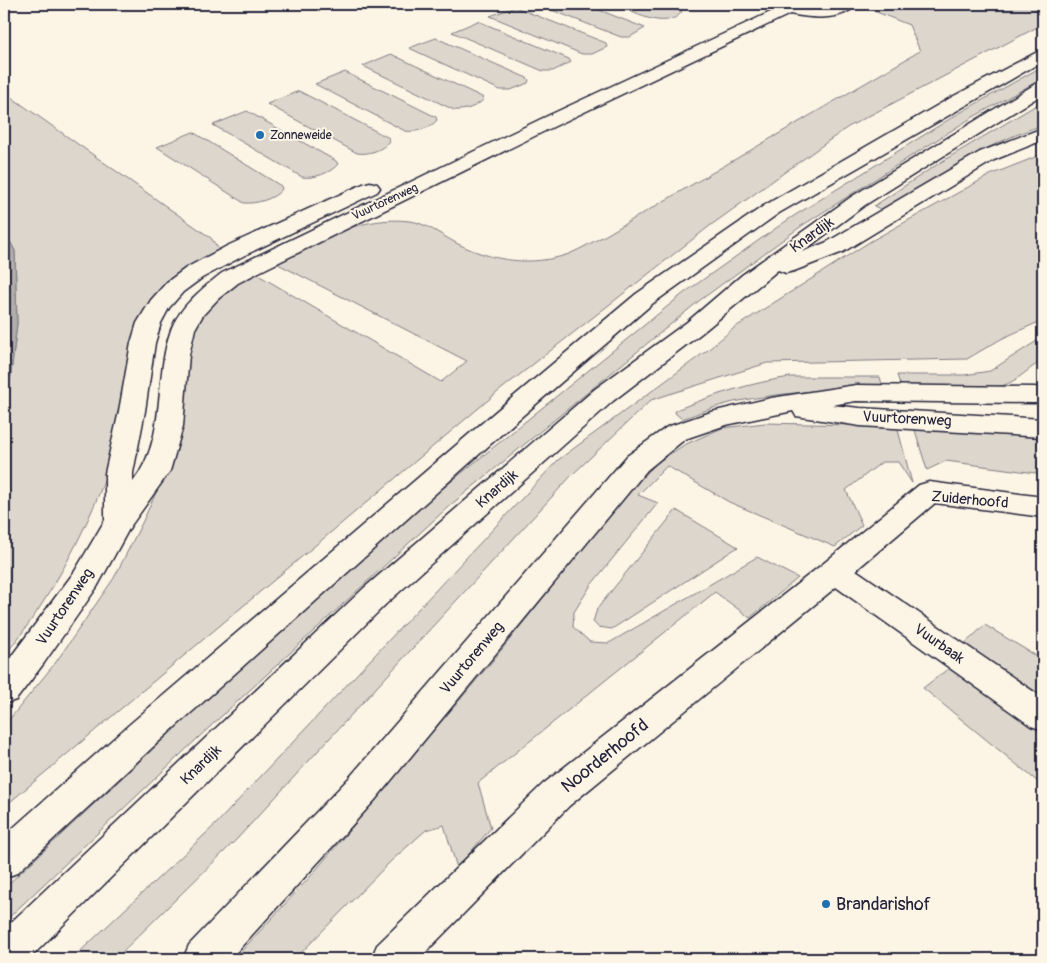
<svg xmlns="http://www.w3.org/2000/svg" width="1047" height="963" font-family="Pangolin,sans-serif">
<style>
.green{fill:#dcd6cc;stroke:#7f7c84}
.water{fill:#b2adab;stroke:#78757e}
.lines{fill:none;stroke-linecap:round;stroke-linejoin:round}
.street-casing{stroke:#22223b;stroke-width:3}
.secondary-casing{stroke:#22223b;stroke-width:3}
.primary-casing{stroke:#22223b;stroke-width:3}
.street{fill:#fcf5e5;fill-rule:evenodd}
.secondary{fill:#fcf5e5;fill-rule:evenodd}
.primary{fill:#fcf5e5;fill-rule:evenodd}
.poi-dot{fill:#1f6fb2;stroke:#fcf5e5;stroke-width:2}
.labels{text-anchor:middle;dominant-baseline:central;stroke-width:4;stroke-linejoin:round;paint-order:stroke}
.far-poi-label{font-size:12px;fill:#22223b;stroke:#fcf5e5;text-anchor:start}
.far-street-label{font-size:12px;fill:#22223b;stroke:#fcf5e5}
.street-label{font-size:15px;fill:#22223b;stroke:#fcf5e5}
.near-street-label{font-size:18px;fill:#22223b;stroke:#fcf5e5}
.near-poi-label{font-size:18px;fill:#22223b;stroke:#fcf5e5;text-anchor:start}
</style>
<rect width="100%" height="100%" fill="#fcf5e5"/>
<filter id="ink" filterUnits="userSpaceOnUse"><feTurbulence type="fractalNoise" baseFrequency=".02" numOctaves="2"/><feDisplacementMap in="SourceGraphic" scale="10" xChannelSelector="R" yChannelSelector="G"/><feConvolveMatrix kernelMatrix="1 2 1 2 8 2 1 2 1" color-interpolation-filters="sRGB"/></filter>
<g filter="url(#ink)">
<g class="green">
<polygon points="536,4 584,4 645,28 630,37 621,37"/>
<path d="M613,4H661L682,12C665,32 632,11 613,4Z"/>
<path d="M863,4H1043V24L848,127L711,225L499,391L4,807V726L56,662L114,578L143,521L164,475L192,328L207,308L229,288L253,272L441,382L467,361L274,262C318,241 360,215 410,221C424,222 446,238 458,244C493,261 531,267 569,254C581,249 594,241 606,235L920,51L909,25L874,11Z"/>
<polygon points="515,7 606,43 607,47 592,54 582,54 490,16"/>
<polygon points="478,21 569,59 571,62 553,71 543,71 452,32"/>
<polygon points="436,38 527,78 529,80 528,83 511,90 500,90 409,48"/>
<path d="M391,54L482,97L484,99C477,107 464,111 454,110L363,66Z"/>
<polygon points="1043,66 1043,78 968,120 803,225 699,301 447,508 199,737 4,922 4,888 185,719 432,497 684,293 789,219 956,115"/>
<path d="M345,72L436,117L437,120C431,128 416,133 405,131L315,84Z"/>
<path d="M299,91L389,138L390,141C383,150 368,155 357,153L267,104Z"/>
<path d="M4,92L211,238L220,251L165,286C146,347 130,411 108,471C84,536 48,603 4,656V413L7,407L17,324L15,251L4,230Z"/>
<path d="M1043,101V125C986,143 934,179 882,210L874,206L941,162Z"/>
<path d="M247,111L336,161L338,164C331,173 313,179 302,177L213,125Z"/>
<path d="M193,132L281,186L282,189C275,199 256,204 244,203L157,147Z"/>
<polygon points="1043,154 1043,320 1001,339 967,359 767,363 651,400 572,475 237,839 115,959 72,959 217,823 558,460 709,349 734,328 871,241 990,175"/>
<path d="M1043,337V361C1033,364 1020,379 1007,384C986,393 926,387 901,387L897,375H964L990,371Z"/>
<path d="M790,377H880L883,388C833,389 783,392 734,402C716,406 699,413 682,419L675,413L676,410C713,395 750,383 790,377Z"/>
<polygon points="765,423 897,426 912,483 898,462 882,462 846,490 862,525 835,547 729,502 667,466 638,495 658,503 591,585 574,612 573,627 590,642 609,643 757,557 798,578 750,618 715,592 478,783 491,828 457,868 444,825 426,830 390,862 295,959 234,959 309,878 490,664 629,491 659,461 684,445 722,428"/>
<polygon points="914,427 1018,433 1043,440 1043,474 946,461 927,470"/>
<polygon points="676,510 738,547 612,629 598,627 593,622 597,609"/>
<polygon points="985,625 1043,660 1043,701 963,645"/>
<polygon points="949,668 1043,733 1043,786 923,688"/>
</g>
<polygon class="water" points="4,230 15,251 17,324 7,407 4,413"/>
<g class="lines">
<defs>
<polygon id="street" points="929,482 1043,497 1043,517 935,503 856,570 1043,698 1043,730 1031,726 836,587 569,806 419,959 371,959 377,945 543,784 824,563 919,485"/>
<g id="secondary">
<path d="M766,4C782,4 797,8 813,8C828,8 841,3 856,4C843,22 809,18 790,14L553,127L263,270L238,283L218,299L203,315L195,329L189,355L183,426L170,471L130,527L97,587L44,663L16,700L4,704V666L75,571L105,520V473L119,411L131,343L137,323L151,300L167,282L186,268L227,246L363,184L370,182L377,184L380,188L377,192L243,256L202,278L183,292L169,308L161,323L155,343L145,411L133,473V482C168,436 153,380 171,330C180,306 203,288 222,273L541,119L775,10L768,7Z"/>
<polygon points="856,385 1035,387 1043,389 1043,401 1035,403 856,401 832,405 860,408 1043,419 1043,437 860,426 796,416 793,411 726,425 685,439 647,470 375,800 230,959 183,959 189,945 349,778 627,456 667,427 711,412 771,398"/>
</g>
<g id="primary">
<polygon points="1043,49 1043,61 779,213 652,304 513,424 154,746 17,873 4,878 4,836 130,724 495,412 636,294 765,205 952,97"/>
<polygon points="1043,82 1043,94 865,205 802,252 827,242 980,152 1043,128 1043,140 994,160 843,252 794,271 786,273 778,270 703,332 613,401 386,604 29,959 4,959 4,929 364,588 595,389 687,322 742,275 851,197 1037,83"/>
</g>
</defs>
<use href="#street" class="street-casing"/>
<use href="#secondary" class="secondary-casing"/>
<use href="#primary" class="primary-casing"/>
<use href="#street" class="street"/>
<use href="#secondary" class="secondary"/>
<use href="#primary" class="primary"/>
</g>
</g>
<g class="poi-dot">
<circle cx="260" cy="135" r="5"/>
<circle cx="826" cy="904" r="5"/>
</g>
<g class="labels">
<g class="far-poi-label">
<text x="270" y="135">Zonneweide</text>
</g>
<g class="far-street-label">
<text transform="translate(385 202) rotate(-25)">Vuurtorenweg</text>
</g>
<g class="street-label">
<text transform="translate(812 235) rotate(-36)">Knardijk</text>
<text transform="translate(907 419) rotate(3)">Vuurtorenweg</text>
<text transform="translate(497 489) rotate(-41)">Knardijk</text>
<text transform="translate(970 500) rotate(5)">Zuiderhoofd</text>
<text transform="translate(65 607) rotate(-56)">Vuurtorenweg</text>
<text transform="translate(939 644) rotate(35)">Vuurbaak</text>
<text transform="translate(472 658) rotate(-50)">Vuurtorenweg</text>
<text transform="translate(201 765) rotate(-44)">Knardijk</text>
</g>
<g class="near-street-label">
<text transform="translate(605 756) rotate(-39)">Noorderhoofd</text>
</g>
<g class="near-poi-label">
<text x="836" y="904">Brandarishof</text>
</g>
</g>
<rect width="1047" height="963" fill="none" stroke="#fcf5e5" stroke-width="20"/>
<rect x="10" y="10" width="1027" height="943" fill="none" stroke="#22223b" stroke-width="2" filter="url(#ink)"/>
</svg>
